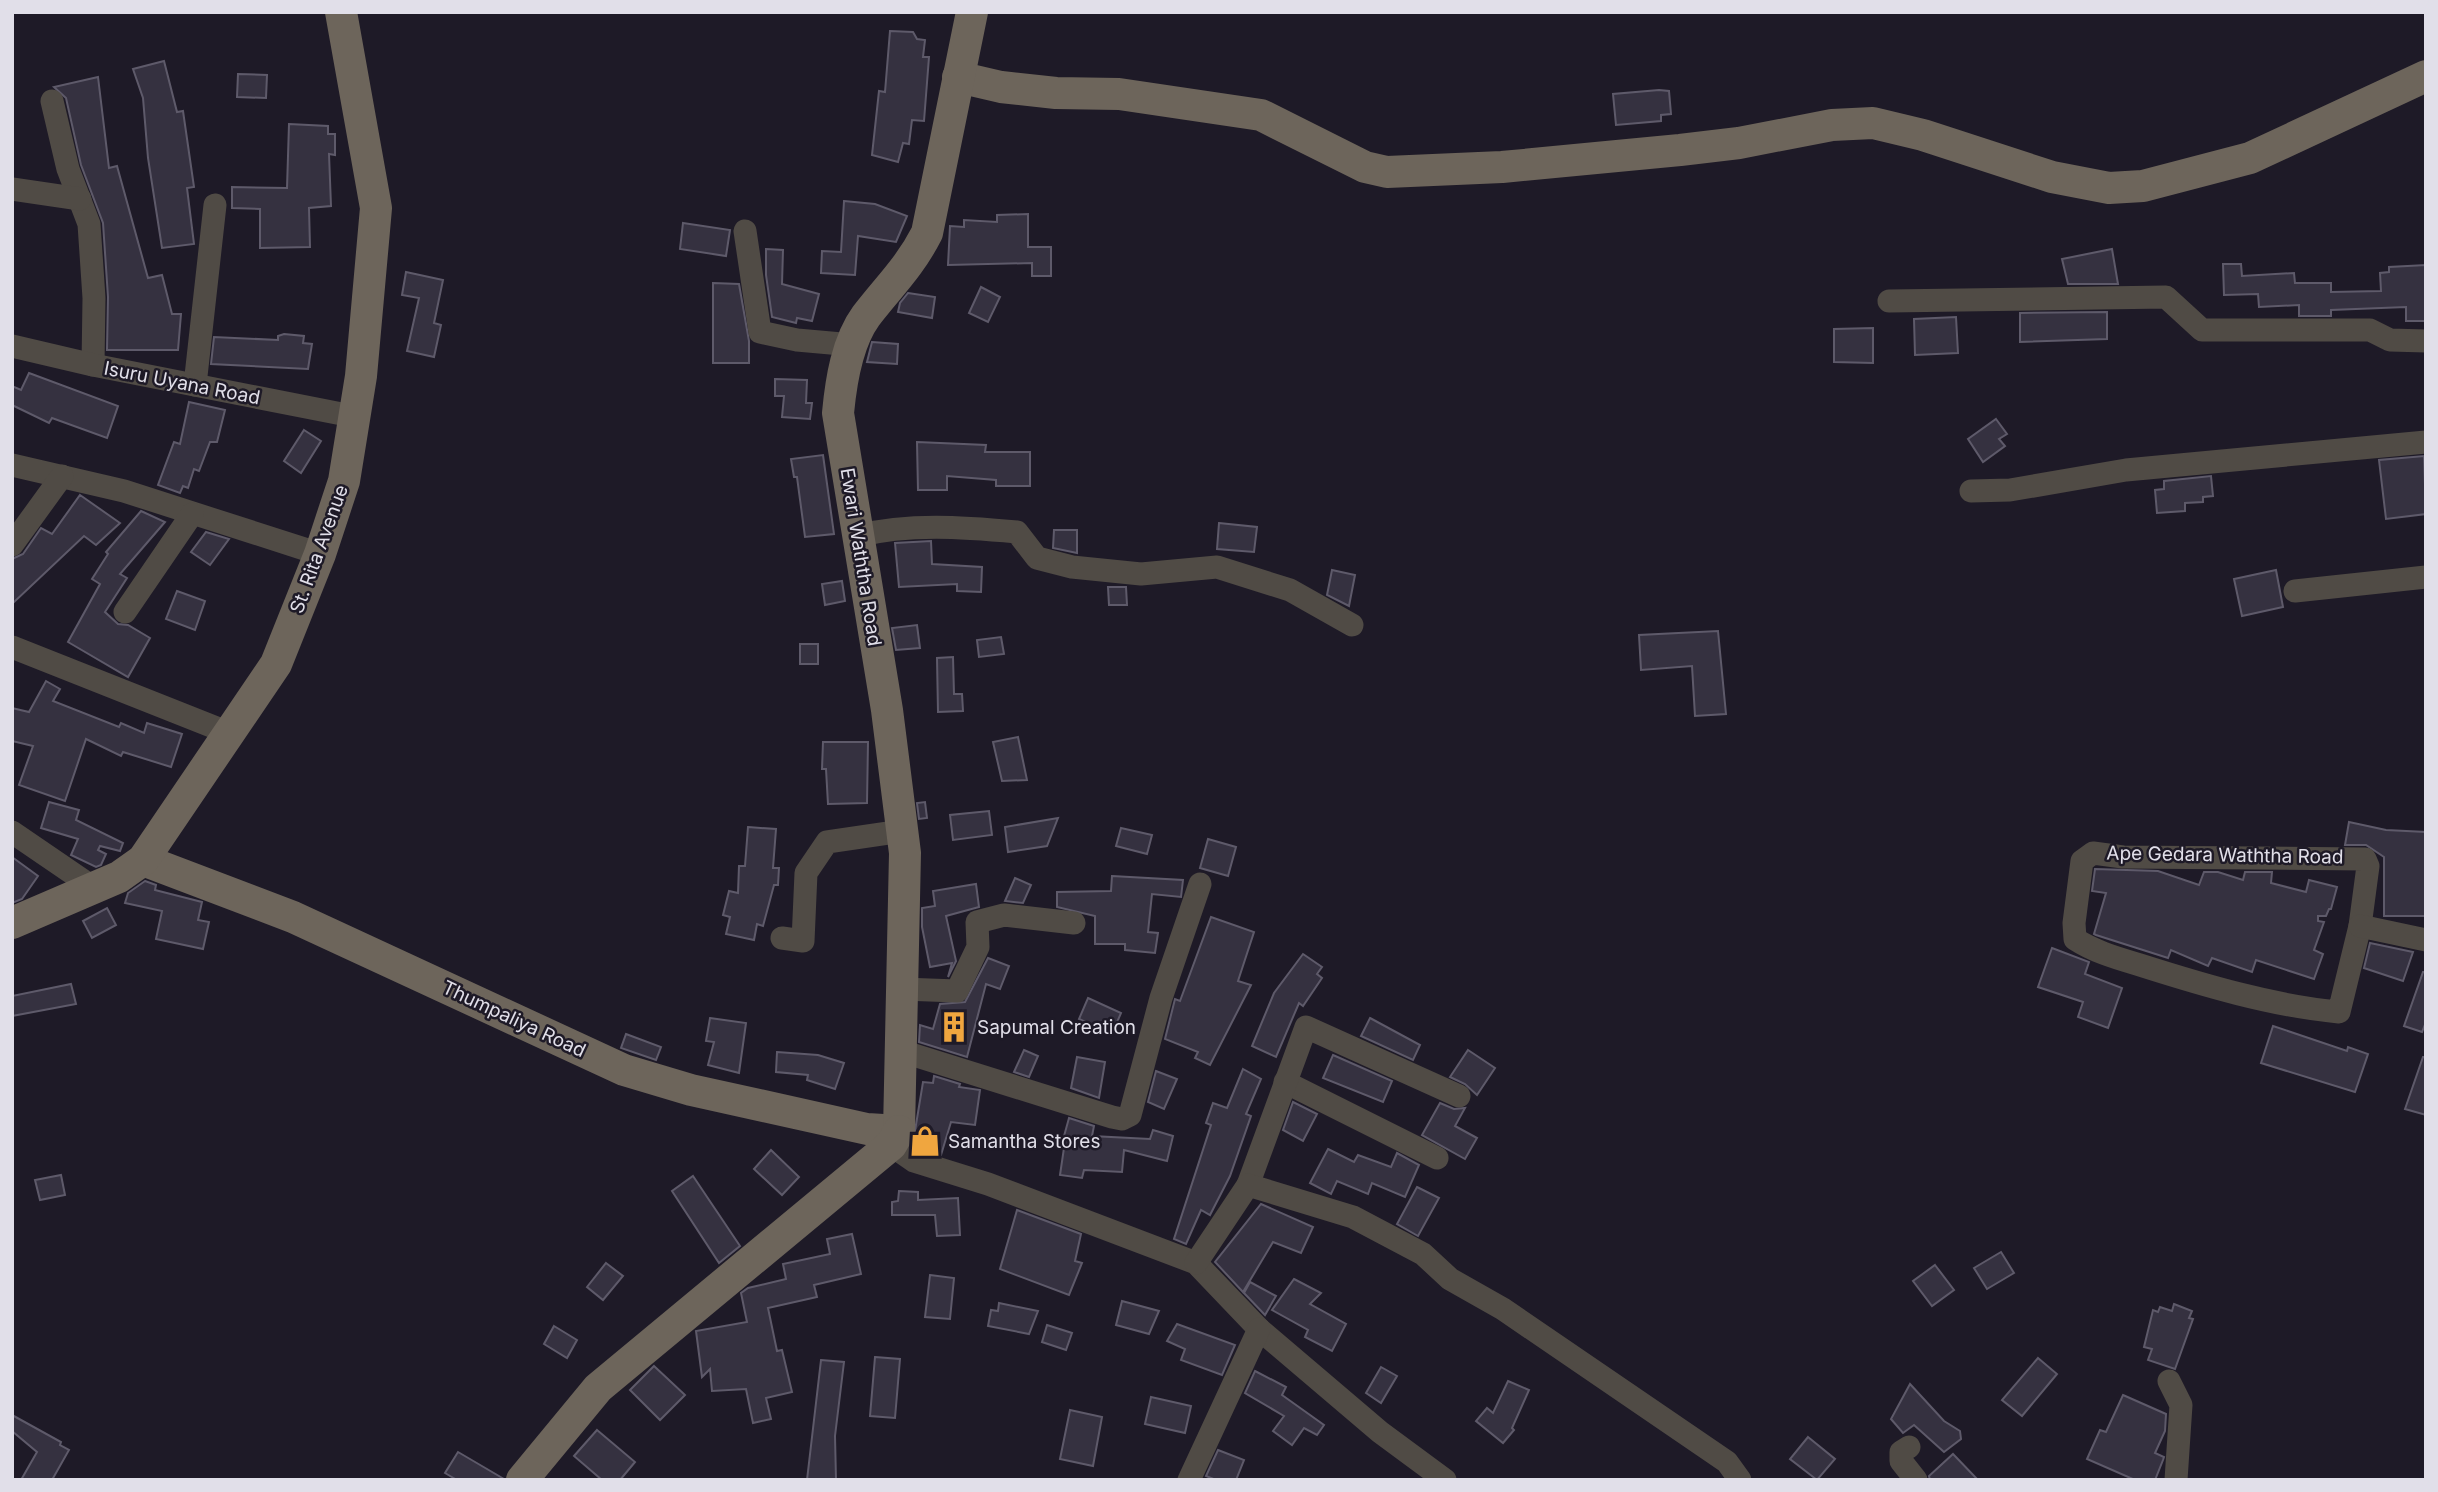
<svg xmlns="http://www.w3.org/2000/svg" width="2438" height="1492" font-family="Inter,sans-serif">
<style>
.building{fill:#353140;stroke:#5e5a6a;stroke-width:2}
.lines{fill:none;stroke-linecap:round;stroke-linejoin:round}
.street{stroke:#504b45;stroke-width:23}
.secondary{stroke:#6d655b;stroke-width:32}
.labels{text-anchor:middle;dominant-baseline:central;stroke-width:5;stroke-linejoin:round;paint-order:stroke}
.street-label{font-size:19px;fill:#e1dfe9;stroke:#1e1a27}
.poi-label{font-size:19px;fill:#e1dfe9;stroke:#1e1a27;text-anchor:start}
</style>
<rect width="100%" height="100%" fill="#1e1a27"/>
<g class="building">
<polygon points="890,31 913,32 917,39 925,40 923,57 929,57 924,121 912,120 909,144 903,143 898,162 872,155 879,91 885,92"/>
<polygon points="164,61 177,112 183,111 194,187 187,188 194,244 162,248 148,158 143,98 133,69"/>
<polygon points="238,74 267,75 266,98 237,97"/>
<polygon points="98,77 109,168 117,166 148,278 162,275 172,314 181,314 178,350 107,350 108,297 103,223 81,165 66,98 54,87"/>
<polygon points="1659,90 1669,91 1671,114 1661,115 1661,121 1616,125 1613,94"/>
<polygon points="289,124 328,126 328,134 335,134 335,155 329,154 331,206 309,208 310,247 260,248 260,209 232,208 232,187 287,188"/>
<polygon points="844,201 875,204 907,216 896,242 858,236 855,275 821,273 822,251 841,252"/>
<polygon points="1028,214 1028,247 1051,247 1051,276 1032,276 1032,263 948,265 950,226 964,227 964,220 997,222 997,215"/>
<polygon points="683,223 730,230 726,256 680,249"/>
<polygon points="766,249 783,250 782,284 819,294 812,321 797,318 796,323 772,317 766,275"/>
<polygon points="2112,249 2118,284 2068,284 2062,259"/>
<polygon points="2223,264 2241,264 2242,276 2294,273 2295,283 2331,283 2331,292 2381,291 2380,273 2389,272 2389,267 2426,265 2426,321 2406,321 2406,307 2331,310 2331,316 2299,316 2299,305 2259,307 2258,294 2224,295"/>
<polygon points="406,272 443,280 434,323 441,325 434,357 407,351 419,298 402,295"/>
<polygon points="713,283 739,284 749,341 749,363 713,363"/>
<polygon points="981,287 1000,297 988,322 969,313"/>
<polygon points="908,293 935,297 932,318 898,312 900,303"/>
<polygon points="2107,312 2107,339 2020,342 2020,313"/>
<polygon points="1956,317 1958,353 1915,355 1914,319"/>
<polygon points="1873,328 1873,363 1834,362 1834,329"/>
<polygon points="284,334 304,336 303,343 312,344 308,369 211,364 214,337 278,340 278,336"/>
<polygon points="872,342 898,344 897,364 867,362"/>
<polygon points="29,373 118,406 107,438 52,418 49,423 12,405 12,386 21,390"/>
<polygon points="775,379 807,380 806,403 812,403 810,419 782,417 784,396 775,396"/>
<polygon points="189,402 225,410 217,442 210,442 199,471 194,469 188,488 183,486 180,493 158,485 174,442 180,444"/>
<polygon points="1996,419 2007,434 1999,439 2005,446 1983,462 1968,439"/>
<polygon points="304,430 321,441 301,473 284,461"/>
<polygon points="917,442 986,445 985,452 1030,452 1030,486 996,486 996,480 947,476 947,490 918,490"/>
<polygon points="823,455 834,534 805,537 797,477 794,477 791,459"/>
<polygon points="2424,456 2426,514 2386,519 2379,460"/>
<polygon points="2211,476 2213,496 2203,497 2203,502 2185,503 2185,511 2157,513 2155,490 2164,489 2164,481"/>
<polygon points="80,495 120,523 96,545 84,536 12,604 12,559 23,554 41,528 52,534"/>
<polygon points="141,511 165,522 120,574 127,578 105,612 118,624 128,625 150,638 128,677 68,642 100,584 92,579 108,554 106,552"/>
<polygon points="1219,523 1257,527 1254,552 1217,549"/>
<polygon points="1054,530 1077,530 1077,553 1053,548"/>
<polygon points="206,532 229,539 210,565 191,552"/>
<polygon points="931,541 932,564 982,567 981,592 957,591 957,584 899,587 895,543"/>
<polygon points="1332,570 1355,575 1349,606 1327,595"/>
<polygon points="2276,570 2283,607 2242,616 2234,579"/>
<polygon points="842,581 845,601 825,605 822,584"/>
<polygon points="1108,587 1126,587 1127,605 1109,605"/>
<polygon points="177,591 205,601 195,630 166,619"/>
<polygon points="917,625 920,648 896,650 892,628"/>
<polygon points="1718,631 1726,714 1695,716 1692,666 1641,670 1639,635"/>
<polygon points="1001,637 1004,654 979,657 977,640"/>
<rect x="800" y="644" width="18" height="20"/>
<polygon points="953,657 954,694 962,694 963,711 938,712 937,658"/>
<polygon points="46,681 60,689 53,701 119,727 121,723 144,733 147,723 182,734 171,767 123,752 121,756 86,739 65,801 19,785 33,746 12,741 12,708 29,712"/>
<polygon points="1018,737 1027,780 1002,781 993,742"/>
<polygon points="823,742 868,742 867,803 828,804 826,769 822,769"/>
<polygon points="49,802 79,810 76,820 123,843 120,851 100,846 98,850 106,854 101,865 96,867 71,855 78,839 41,828"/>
<polygon points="925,802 927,818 919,819 917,803"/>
<polygon points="989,811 992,835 953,840 950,815"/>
<polygon points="1058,818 1047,846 1008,852 1005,827"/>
<polygon points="2349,822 2386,830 2426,832 2425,916 2384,916 2384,857 2366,845 2345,845"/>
<polygon points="748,827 776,829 773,868 779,868 778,885 774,885 763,926 757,924 754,940 726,934 730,917 723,915 729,891 738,893 739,866 745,866"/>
<polygon points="1121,828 1152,835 1147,854 1116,846"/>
<polygon points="1208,839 1236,847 1228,876 1200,868"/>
<polygon points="12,857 38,876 22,899 12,903"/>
<polygon points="2095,869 2158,871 2199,885 2204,872 2218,872 2243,880 2245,872 2272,872 2271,883 2306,892 2309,880 2337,887 2331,909 2329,909 2326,916 2318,916 2318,921 2324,922 2314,950 2323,954 2314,979 2256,960 2252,972 2212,958 2208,966 2171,950 2168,958 2096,935 2094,934 2106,893 2092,891"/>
<polygon points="1112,876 1183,880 1181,897 1152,894 1148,932 1158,933 1155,953 1125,950 1125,944 1095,944 1095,916 1057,907 1057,892 1111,891"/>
<polygon points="1015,878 1031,885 1023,903 1005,901"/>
<polygon points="145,881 156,885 155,890 202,902 198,920 209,922 203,949 156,939 162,911 125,903 128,893"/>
<polygon points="976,884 979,907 946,916 956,961 948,977 952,963 930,967 922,927 922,908 935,906 933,891"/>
<polygon points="107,908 116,925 92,938 83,921"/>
<polygon points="1211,917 1254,932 1238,981 1251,985 1210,1065 1195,1058 1198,1052 1165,1039 1175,999 1180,1001"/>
<polygon points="2370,943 2413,952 2403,981 2364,968"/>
<polygon points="2052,948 2089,962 2085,974 2122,988 2108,1028 2078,1017 2083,1002 2038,987"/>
<polygon points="1303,954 1322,967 1317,974 1322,978 1303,1006 1299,1003 1276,1057 1252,1046 1274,993"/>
<polygon points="988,958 1009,966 1000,989 986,984 967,1057 919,1042 920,1025 933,1029 940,1004 965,1002"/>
<polygon points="2423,972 2426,972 2426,1022 2422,1032 2404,1026"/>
<polygon points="71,984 76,1004 12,1016 12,996"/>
<polygon points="1088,998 1121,1013 1112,1034 1079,1019"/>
<polygon points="710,1018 746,1023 739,1073 708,1065 714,1042 706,1041"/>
<polygon points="1370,1018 1420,1045 1413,1060 1361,1036"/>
<polygon points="2273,1026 2347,1051 2348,1047 2368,1054 2355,1092 2261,1063"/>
<polygon points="626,1034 661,1047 656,1060 621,1048"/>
<polygon points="1024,1050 1038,1056 1029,1077 1014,1072"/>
<polygon points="1468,1050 1495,1068 1477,1095 1465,1084 1450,1077"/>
<polygon points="777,1052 818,1055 844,1063 835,1089 807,1080 808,1075 776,1072"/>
<polygon points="1333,1055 1392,1081 1383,1102 1323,1078"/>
<polygon points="1077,1057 1105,1062 1099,1098 1071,1088"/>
<polygon points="2423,1057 2426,1057 2426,1115 2405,1109"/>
<polygon points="1243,1069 1261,1079 1246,1114 1251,1116 1230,1176 1210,1215 1201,1210 1186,1244 1174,1239 1211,1125 1206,1123 1213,1103 1227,1108"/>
<polygon points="1156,1071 1177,1079 1164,1109 1148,1102"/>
<polygon points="934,1076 960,1084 959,1087 980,1090 975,1125 951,1122 941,1155 913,1143 923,1082 933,1083"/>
<polygon points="1293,1102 1317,1114 1303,1141 1283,1130"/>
<polygon points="1440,1103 1454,1109 1465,1108 1455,1126 1477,1138 1465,1159 1422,1135"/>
<polygon points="1069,1118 1094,1126 1092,1136 1150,1139 1153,1130 1173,1136 1167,1161 1124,1150 1122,1172 1084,1170 1082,1178 1060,1175 1064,1148 1061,1147"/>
<polygon points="1328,1149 1354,1162 1358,1155 1391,1167 1397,1153 1419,1165 1405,1197 1372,1183 1368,1194 1337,1181 1331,1194 1310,1183"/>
<polygon points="771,1150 799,1177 782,1195 754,1169"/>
<polygon points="61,1175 65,1195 40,1200 35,1180"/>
<polygon points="693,1176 740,1246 719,1263 672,1191"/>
<polygon points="1417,1187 1439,1198 1418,1236 1397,1224"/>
<polygon points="899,1191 918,1192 918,1200 958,1198 960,1235 937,1236 935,1215 892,1215 892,1202 898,1201"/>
<polygon points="1261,1204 1313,1227 1301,1253 1273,1242 1243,1292 1215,1262"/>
<polygon points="1017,1210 1081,1234 1075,1261 1082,1263 1069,1295 1000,1269"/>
<polygon points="852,1234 861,1274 814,1285 817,1297 768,1308 777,1351 782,1350 792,1392 766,1398 771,1419 753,1423 746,1389 712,1391 710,1369 702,1377 696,1331 747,1322 741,1293 748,1288 786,1279 783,1264 830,1254 827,1239"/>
<polygon points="2001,1252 2014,1273 1987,1289 1974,1268"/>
<polygon points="606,1263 623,1276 603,1300 587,1287"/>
<polygon points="1935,1265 1954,1290 1932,1306 1913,1281"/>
<polygon points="930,1275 954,1278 950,1319 925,1317"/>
<polygon points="1294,1279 1321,1293 1310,1304 1346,1324 1332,1351 1305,1337 1308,1330 1272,1310"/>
<polygon points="1250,1282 1276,1296 1265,1315 1244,1293"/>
<polygon points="1122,1301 1159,1311 1149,1334 1116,1325"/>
<polygon points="999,1303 1038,1311 1029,1334 988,1326 991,1310 998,1311"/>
<polygon points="2174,1304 2192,1311 2189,1318 2193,1319 2175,1369 2148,1360 2152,1349 2144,1347 2153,1310 2158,1312 2160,1307 2172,1311"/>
<polygon points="1177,1324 1235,1345 1222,1375 1181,1360 1185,1349 1167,1341"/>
<polygon points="1047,1325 1072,1333 1066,1350 1042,1342"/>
<polygon points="554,1326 577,1340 567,1358 544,1344"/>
<polygon points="875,1357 900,1359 895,1418 870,1416"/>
<polygon points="2038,1358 2057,1374 2022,1416 2002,1400"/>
<polygon points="821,1360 844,1362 835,1436 836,1480 807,1480"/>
<polygon points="654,1366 685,1395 660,1420 630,1390"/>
<polygon points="1381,1367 1397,1376 1381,1403 1366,1393"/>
<polygon points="1255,1371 1286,1387 1282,1395 1324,1425 1317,1435 1304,1428 1292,1445 1273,1431 1284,1416 1245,1393"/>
<polygon points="1508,1381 1529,1390 1512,1428 1514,1430 1503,1443 1476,1421 1487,1408 1493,1413"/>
<polygon points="1910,1384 1944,1421 1960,1431 1961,1439 1944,1452 1914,1425 1903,1433 1891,1419"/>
<polygon points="2123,1395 2166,1414 2165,1431 2155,1453 2164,1457 2163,1460 2155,1480 2135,1480 2087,1459 2100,1430 2106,1432"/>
<polygon points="1151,1397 1191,1406 1185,1433 1145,1424"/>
<polygon points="1070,1410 1102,1417 1093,1466 1060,1459"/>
<polygon points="12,1415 61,1442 60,1445 69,1450 52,1480 21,1480 37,1452 12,1431"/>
<polygon points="597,1430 635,1462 620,1480 602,1480 574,1456"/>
<polygon points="1808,1437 1835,1459 1817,1480 1790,1459"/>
<polygon points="1218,1450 1244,1460 1236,1480 1216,1480 1206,1476"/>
<polygon points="458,1452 504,1479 504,1480 457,1480 445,1473"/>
<polygon points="1953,1454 1978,1480 1930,1480 1929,1476"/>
</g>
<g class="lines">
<g class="street">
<polyline points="52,101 68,169 89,224 94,298 93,365"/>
<polyline points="12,189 80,199"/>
<polyline points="745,231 760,332 797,340 853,345"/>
<polyline points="1889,301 2166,297 2202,330 2370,330 2390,340 2426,341"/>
<polyline points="12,346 93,365 352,416"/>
<polyline points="195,385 215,205"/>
<polyline points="12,465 124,491 320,554"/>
<polyline points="1971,491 2010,490 2126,470 2426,442"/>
<path d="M856,536C910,523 962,527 1017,532L1037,558L1072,567L1141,574L1217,567L1290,590L1352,625"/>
<polyline points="12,545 62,476"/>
<polyline points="2295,591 2426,577"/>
<polyline points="125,612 192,514"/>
<polyline points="12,647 229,733"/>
<polyline points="12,832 94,888"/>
<path d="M2093,853L2123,857L2365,859L2368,866L2360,926L2339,1012C2273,1006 2203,985 2140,965C2117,958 2095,952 2075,939L2074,923L2082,861Z"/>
<polyline points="2360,926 2426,940"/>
<polyline points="782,938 803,941 806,873 827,842 902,831"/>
<polyline points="902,989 957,991 978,947 977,922 1004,915 1074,923"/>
<polyline points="901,1051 1112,1117 1122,1119 1130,1115 1161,998 1200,884"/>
<polyline points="1285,1082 1437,1158"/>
<polyline points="891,1145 914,1161 988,1184 1196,1263 1259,1329 1380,1432 1445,1480"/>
<polyline points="1248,1185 1306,1027 1459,1096"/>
<polyline points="1196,1263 1248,1185 1353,1217 1423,1254 1450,1279 1503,1309 1727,1462 1740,1480"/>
<polyline points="2169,1381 2181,1405 2176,1480"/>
<polyline points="1909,1447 1901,1452 1901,1461 1916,1480"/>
<polyline points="1189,1480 1259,1329"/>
</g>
<g class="secondary">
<polyline points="958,77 1001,87 1056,93 1119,94 1261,115 1365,167 1387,172 1502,167 1680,150 1739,143 1832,125 1873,123 1923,135 2052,177 2109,188 2143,186 2250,158 2426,76"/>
<polyline points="143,860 293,917 624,1070 691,1090 867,1129 899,1131"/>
<polyline points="12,923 119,877 143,860 276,664 320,554 344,481 361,376 376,208 341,12"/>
<path d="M899,1131L905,853L887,710L838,413C841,381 847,342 866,316C889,286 909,268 927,233L972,12"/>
<polyline points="522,1480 598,1388 891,1145 899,1131"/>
</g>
</g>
<defs>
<symbol id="building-bare" viewBox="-9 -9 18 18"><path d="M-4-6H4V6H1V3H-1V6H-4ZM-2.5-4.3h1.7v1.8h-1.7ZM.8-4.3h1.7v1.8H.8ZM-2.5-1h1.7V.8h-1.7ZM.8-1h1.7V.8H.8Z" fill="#f0a63f" stroke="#1e1a27" stroke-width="2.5" paint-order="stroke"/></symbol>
<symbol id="shop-bare" viewBox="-9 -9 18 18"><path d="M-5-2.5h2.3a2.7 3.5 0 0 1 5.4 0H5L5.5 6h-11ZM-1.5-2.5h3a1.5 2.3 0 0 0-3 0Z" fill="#f0a63f" stroke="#1e1a27" stroke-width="2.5" paint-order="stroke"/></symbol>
</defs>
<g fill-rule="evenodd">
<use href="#building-bare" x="932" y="1005" width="44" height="44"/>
<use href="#shop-bare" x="903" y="1119" width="44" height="44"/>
</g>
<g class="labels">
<g class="street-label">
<text transform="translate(182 383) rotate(11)">Isuru Uyana Road</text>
<text transform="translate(319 549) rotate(-70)">St. Rita Avenue</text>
<text transform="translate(861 557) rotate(81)">Ewari Waththa Road</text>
<text transform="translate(2225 855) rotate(1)">Ape Gedara Waththa Road</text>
<text transform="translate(514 1019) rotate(25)">Thumpaliya Road</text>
</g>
<g class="poi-label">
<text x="977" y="1027">Sapumal Creation</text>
<text x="948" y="1141">Samantha Stores</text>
</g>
</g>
<rect width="2438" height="1492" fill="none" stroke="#e1dfe9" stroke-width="28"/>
</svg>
